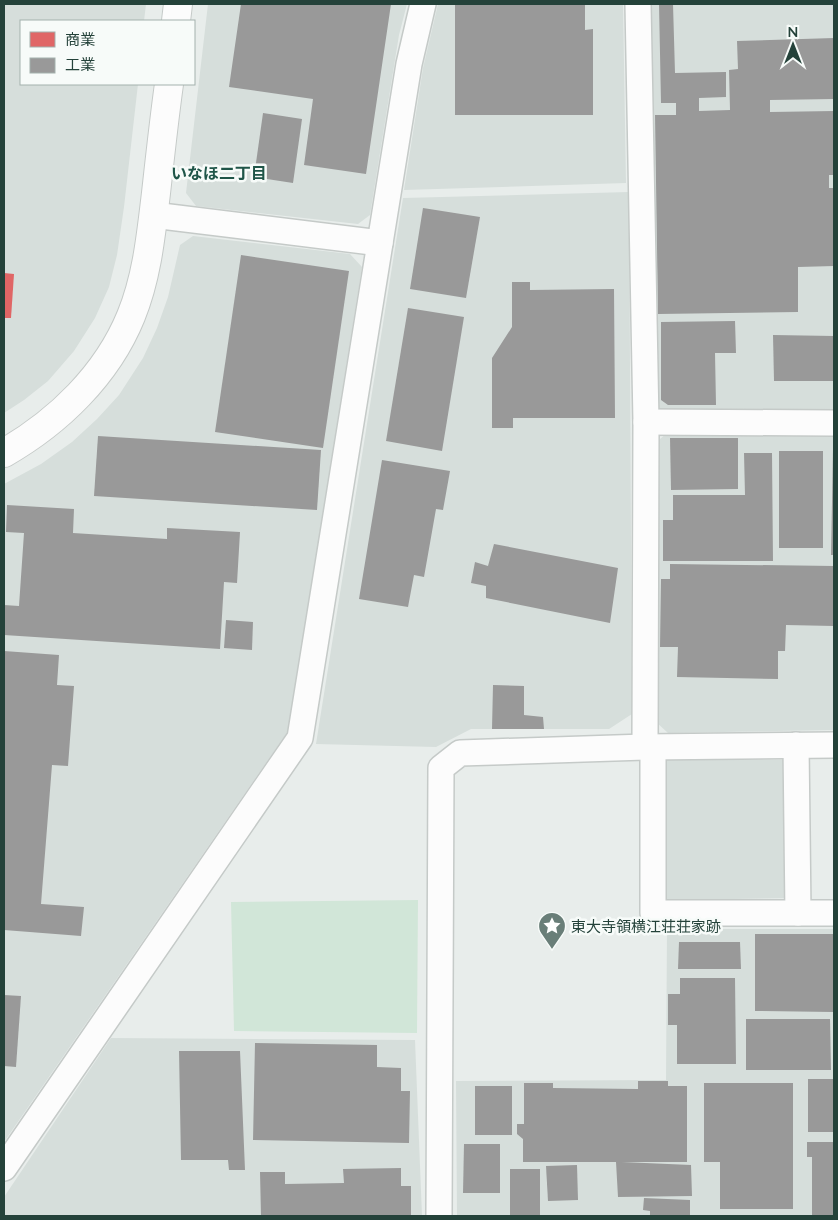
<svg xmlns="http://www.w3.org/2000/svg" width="838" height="1220" font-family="Lato,'Noto Sans JP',sans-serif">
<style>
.built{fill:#d6dedb}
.green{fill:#d1e6d8}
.shops{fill:#e06666}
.industry{fill:#999}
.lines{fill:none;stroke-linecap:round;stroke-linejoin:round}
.minor-casing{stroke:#c5cac8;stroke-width:28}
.tertiary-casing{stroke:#c5cac8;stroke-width:30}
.minor{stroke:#fcfcfc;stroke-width:25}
.tertiary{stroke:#fcfcfc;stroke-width:28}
.labels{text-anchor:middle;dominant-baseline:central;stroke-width:5;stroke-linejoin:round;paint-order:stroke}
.poi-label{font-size:15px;fill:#24423a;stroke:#f7fbf9;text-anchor:start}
.neighbourhood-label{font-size:16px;font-weight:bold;fill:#1f5548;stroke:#f7fbf9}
</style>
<rect width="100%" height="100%" fill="#e8edeb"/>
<g class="built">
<polygon points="4,4 146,4 144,21 21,21 21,84 138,84 124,207 117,255 109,287 95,318 74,351 48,381 24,400 4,413"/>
<polygon points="208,4 407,4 399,35 370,215 358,224 196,206 186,193"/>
<polygon points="438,4 623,4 626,183 404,190 423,68"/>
<polygon points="649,4 834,4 834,414 655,415"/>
<polygon points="629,192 632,714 609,729 471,729 436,747 316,744 403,198"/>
<polygon points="193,236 350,254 362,267 288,731 4,1142 4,484 41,464 72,442 97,419 119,395 143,358 157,328 168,297 180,245"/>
<polygon points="666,434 834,436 834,730 668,733 655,721 653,445"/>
<polygon points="661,760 792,760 792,898 670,900 659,896"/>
<polygon points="667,929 834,929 834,1216 457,1216 456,1081 666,1080"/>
<polygon points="111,1038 415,1040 422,1216 4,1216 4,1197"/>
</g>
<polygon class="green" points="418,900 417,1033 234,1031 231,902"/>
<polygon class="shops" points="4,273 14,274 11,318 4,318"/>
<g class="industry">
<polygon points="241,4 391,4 366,174 304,165 313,99 229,87"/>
<polygon points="455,4 585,4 585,30 593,29 593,115 455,115"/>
<polygon points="659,4 673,4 675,73 726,72 726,97 699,98 699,111 730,110 729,70 738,69 737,41 834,38 834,99 770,100 770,112 834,111 834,175 829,175 829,188 834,188 834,266 798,267 798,312 658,314 655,115 676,115 676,103 661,103"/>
<polygon points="263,113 302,119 293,183 254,177"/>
<polygon points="423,208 480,217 466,298 410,289"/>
<polygon points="241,255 349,271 323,448 215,432"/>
<polygon points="512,282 530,282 530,290 614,289 615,418 513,418 513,428 492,428 492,358 512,327"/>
<polygon points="408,308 464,317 442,451 386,441"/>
<polygon points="735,321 736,353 715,353 716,405 668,405 661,400 661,322"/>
<polygon points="773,335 834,336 834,381 774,381"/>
<polygon points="98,436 321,450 317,510 94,496"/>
<polygon points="670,438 738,438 738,489 671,490"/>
<polygon points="833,449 834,449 834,555 831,555"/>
<rect x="779" y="451" width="44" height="97"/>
<polygon points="744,453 772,453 773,561 663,561 663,520 673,520 673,495 745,495"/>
<polygon points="382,460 450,471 443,510 436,509 424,577 414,575 408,607 359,599"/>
<polygon points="7,505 74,509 73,533 167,539 167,528 240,532 237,583 224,582 220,649 4,635 4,605 19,606 24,533 6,532"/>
<polygon points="494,544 618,568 610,623 486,598 486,586 471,583 475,562 488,566"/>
<polygon points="670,564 834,566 834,626 786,625 785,651 778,651 778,679 677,677 678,647 660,647 661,579 670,579"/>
<polygon points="226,620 253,622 252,650 224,648"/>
<polygon points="4,651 59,655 57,685 74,686 68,766 52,765 41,904 84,907 81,936 4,930"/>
<polygon points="493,685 524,686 524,715 543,717 544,729 492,729"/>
<polygon points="755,934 834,934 833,1012 755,1011"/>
<polygon points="679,942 740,942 741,969 678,969"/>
<polygon points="680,978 735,978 736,1064 677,1064 677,1025 668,1025 668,994 680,994"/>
<polygon points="4,995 21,996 16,1067 4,1066"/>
<polygon points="746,1019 830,1019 831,1070 746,1070"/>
<polygon points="255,1043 377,1045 377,1067 401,1068 401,1091 410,1091 409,1143 253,1140"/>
<polygon points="179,1051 240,1051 245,1170 229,1170 228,1160 181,1160"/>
<rect x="808" y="1079" width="26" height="53"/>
<polygon points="638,1081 668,1081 668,1086 687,1086 687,1162 622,1162 691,1165 692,1196 618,1197 616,1162 523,1162 523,1139 517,1134 517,1124 524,1124 524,1083 553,1083 553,1088 638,1089"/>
<polygon points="704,1083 793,1083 793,1209 720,1209 720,1162 704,1162"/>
<rect x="475" y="1086" width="37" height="49"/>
<polygon points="807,1142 834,1142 834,1216 812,1216 812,1157 807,1157"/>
<polygon points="464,1144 500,1144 500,1193 463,1193"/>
<polygon points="577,1165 578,1200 548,1201 546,1166"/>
<polygon points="401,1168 401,1186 411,1186 411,1216 261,1216 260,1172 285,1172 285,1184 344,1183 343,1169"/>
<rect x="510" y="1169" width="30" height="47"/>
<polygon points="644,1198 690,1200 690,1216 650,1216 650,1211 643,1210"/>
</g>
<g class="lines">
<defs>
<g id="minor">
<polyline points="638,4 646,422 645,747"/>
<polyline points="153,215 380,243 409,64 423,4"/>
<polyline points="646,422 834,423"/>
<polyline points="796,745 798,913"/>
<polyline points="653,747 653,913 834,913"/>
<polyline points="4,1168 300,738 380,243"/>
<polyline points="439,1216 441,768 460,753 645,747 834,745"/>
</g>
<g id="tertiary">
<polyline points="176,21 178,4"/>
<path d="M4,453C58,422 107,375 131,316C147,277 151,235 156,193C160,157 164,120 169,84"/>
</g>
</defs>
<use href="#minor" class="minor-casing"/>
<use href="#tertiary" class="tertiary-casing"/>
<use href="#minor" class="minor"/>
<use href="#tertiary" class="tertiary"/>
</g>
<defs>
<symbol id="sight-pin" viewBox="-11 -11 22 30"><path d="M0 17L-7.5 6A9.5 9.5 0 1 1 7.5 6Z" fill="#697e78" stroke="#f7fbf9"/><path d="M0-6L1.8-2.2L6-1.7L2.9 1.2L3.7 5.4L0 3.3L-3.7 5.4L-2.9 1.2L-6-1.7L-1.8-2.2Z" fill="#fff"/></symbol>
</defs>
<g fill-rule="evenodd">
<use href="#sight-pin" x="536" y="910" width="32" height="43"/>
</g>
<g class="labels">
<g class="poi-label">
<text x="571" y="926">東大寺領横江荘荘家跡</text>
</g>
<g class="neighbourhood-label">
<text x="219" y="172">いなほ二丁目</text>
</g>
</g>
<rect width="838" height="1220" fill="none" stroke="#24423a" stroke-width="10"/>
<rect x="20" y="20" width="175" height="65" fill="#f7fbf9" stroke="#a3b1ad"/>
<rect x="30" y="32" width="25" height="15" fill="#e06666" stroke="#a3b1ad"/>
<text x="65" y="45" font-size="15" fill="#24423a">商業</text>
<rect x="30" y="58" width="25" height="15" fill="#999999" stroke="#a3b1ad"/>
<text x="65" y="70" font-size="15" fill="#24423a">工業</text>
<g transform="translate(793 45)" stroke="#f7fbf9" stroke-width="4" paint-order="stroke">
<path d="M0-4L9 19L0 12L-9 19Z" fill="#24423a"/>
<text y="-8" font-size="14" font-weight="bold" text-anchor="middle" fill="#24423a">N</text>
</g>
</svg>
